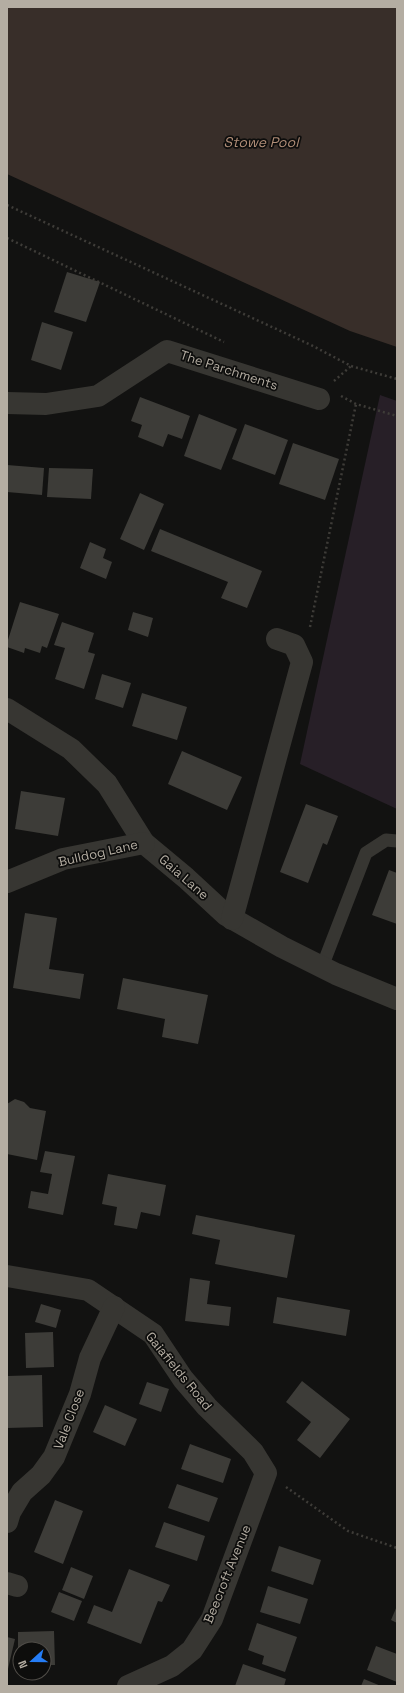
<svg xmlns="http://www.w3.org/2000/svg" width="404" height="1693" font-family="'Space Grotesk',sans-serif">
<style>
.green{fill:#271f27}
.water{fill:#382e29}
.building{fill:#3d3c38}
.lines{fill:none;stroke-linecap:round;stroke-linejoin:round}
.path{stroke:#3e3c38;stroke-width:2.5;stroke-dasharray:2 3;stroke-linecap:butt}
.lane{stroke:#373632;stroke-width:13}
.street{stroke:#373632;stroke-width:22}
.labels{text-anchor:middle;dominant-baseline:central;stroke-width:3.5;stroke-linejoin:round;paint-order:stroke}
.street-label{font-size:13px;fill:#b4ada2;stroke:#0d0d0c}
.water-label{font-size:14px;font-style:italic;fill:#b08d77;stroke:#0d0d0c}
</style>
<rect width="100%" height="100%" fill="#121211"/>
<polygon class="green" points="380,395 397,401 397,809 300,764"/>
<polygon class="water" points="7,7 397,7 397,347 350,331 7,174"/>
<g class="building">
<polygon points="67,272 100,282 86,322 54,312"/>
<polygon points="42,322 73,332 61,370 31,360"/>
<polygon points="140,397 190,416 182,439 168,434 163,447 138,437 142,425 131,421"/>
<polygon points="199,414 237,429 221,470 184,456"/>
<polygon points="245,424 288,440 275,475 232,459"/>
<polygon points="293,443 339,459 325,500 279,484"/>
<polygon points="7,465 44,468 42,495 7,492"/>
<polygon points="49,468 93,469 91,499 47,497"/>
<polygon points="140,493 164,504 144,550 120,539"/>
<polygon points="160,529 262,571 247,608 221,598 228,582 151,551"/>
<polygon points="90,542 106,549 103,558 112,562 106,579 80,568"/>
<polygon points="20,602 59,614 47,648 42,646 40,653 25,648 24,653 7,647 7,643"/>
<polygon points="133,612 153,618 148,637 128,630"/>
<polygon points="62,622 94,633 88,652 95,654 84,689 55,679 65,648 54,645"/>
<polygon points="102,674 131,683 123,708 95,699"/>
<polygon points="142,693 187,707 177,740 132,726"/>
<polygon points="182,751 242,777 227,810 168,784"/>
<polygon points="21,791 65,798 58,836 15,829"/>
<polygon points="306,804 338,816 327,845 323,843 308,883 280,872"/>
<polygon points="389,870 397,873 397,924 372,915"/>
<polygon points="25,913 57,918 49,969 84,974 80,999 13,988"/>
<polygon points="123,978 208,995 198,1044 162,1037 165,1019 117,1009"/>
<polygon points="15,1099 24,1102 30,1108 46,1111 37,1160 7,1154 7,1104"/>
<polygon points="45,1151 75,1156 63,1215 28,1208 31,1191 48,1194 52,1174 40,1172"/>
<polygon points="108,1174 166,1185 160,1216 141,1212 137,1229 114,1225 117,1207 102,1204"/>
<polygon points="196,1215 295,1235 287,1278 215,1264 220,1240 192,1234"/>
<polygon points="190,1278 210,1281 207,1304 231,1307 229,1326 185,1321"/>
<polygon points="277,1297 350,1310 346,1336 273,1323"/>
<polygon points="41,1304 61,1310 56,1328 35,1322"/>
<polygon points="53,1332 54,1367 26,1368 25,1333"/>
<polygon points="42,1375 43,1427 7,1428 7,1376"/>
<polygon points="302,1381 350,1419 320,1458 297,1440 311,1422 286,1402"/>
<polygon points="147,1382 169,1389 161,1412 139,1404"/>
<polygon points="105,1405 137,1419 125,1446 93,1432"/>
<polygon points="190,1444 231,1459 223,1483 181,1469"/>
<polygon points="177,1484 218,1498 209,1522 168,1508"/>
<polygon points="55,1500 83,1511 63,1564 34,1552"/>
<polygon points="164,1522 205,1536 197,1561 155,1547"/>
<polygon points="279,1546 321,1560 313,1585 271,1571"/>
<polygon points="71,1567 93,1576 84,1599 62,1590"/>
<polygon points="129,1569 170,1585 162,1602 158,1601 141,1644 87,1623 94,1605 112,1612"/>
<polygon points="268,1586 308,1599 300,1624 260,1612"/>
<polygon points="59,1592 82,1601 74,1621 51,1612"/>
<polygon points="397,1606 397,1623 391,1620"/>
<polygon points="257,1623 297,1637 285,1672 262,1664 264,1656 248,1650"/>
<polygon points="54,1631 55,1665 44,1665 44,1649 20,1649 20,1665 18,1665 18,1632"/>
<polygon points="7,1637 15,1639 8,1669 7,1668"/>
<polygon points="376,1646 397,1654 397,1682 367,1670"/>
<polygon points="243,1664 286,1679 284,1686 235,1686"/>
<polygon points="364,1679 381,1686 361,1686"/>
</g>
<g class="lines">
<g class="path">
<polyline points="7,205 311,345 351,366 397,379"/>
<polyline points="7,238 224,342"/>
<polyline points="334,381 351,366"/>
<polyline points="341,396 356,404 397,416"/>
<polyline points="310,627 356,404"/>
<polyline points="286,1487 348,1531 397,1548"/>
</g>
<polyline class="lane" points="322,967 366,853 386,840 397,841"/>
<g class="street">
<polyline points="7,403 46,404 98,396 167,351 319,399"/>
<polyline points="7,709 71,749 107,784 144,843 186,878 226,915 282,947 336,974 397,999"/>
<polyline points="7,882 63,859 144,843"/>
<polyline points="232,919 302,662 294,645 277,639"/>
<polyline points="7,1276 88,1290 153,1334 183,1379 207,1407 253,1452 266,1473 212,1619 192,1650 172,1666 128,1686"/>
<polyline points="7,1522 10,1512 22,1492 41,1475 54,1457 80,1394 90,1358 114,1307"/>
<polyline points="7,1583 17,1586"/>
</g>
</g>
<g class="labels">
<g class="street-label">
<text transform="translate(229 370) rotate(18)">The Parchments</text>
<text transform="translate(98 853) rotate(-13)">Bulldog Lane</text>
<text transform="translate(184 877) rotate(41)">Gaia Lane</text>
<text transform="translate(179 1371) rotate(51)">Gaiafields Road</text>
<text transform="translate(69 1419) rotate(-69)">Vale Close</text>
<text transform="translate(227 1574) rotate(-68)">Beecroft Avenue</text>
</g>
<g class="water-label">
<text x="261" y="142">Stowe Pool</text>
</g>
</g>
<rect width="404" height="1693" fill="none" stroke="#b4ada2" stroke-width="16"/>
<g transform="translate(32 1661) rotate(249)"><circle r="19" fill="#0d0d0c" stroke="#504d48"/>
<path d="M0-3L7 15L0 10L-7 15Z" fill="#257df6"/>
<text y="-6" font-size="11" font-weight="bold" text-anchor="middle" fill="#b4ada2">N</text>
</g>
</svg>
